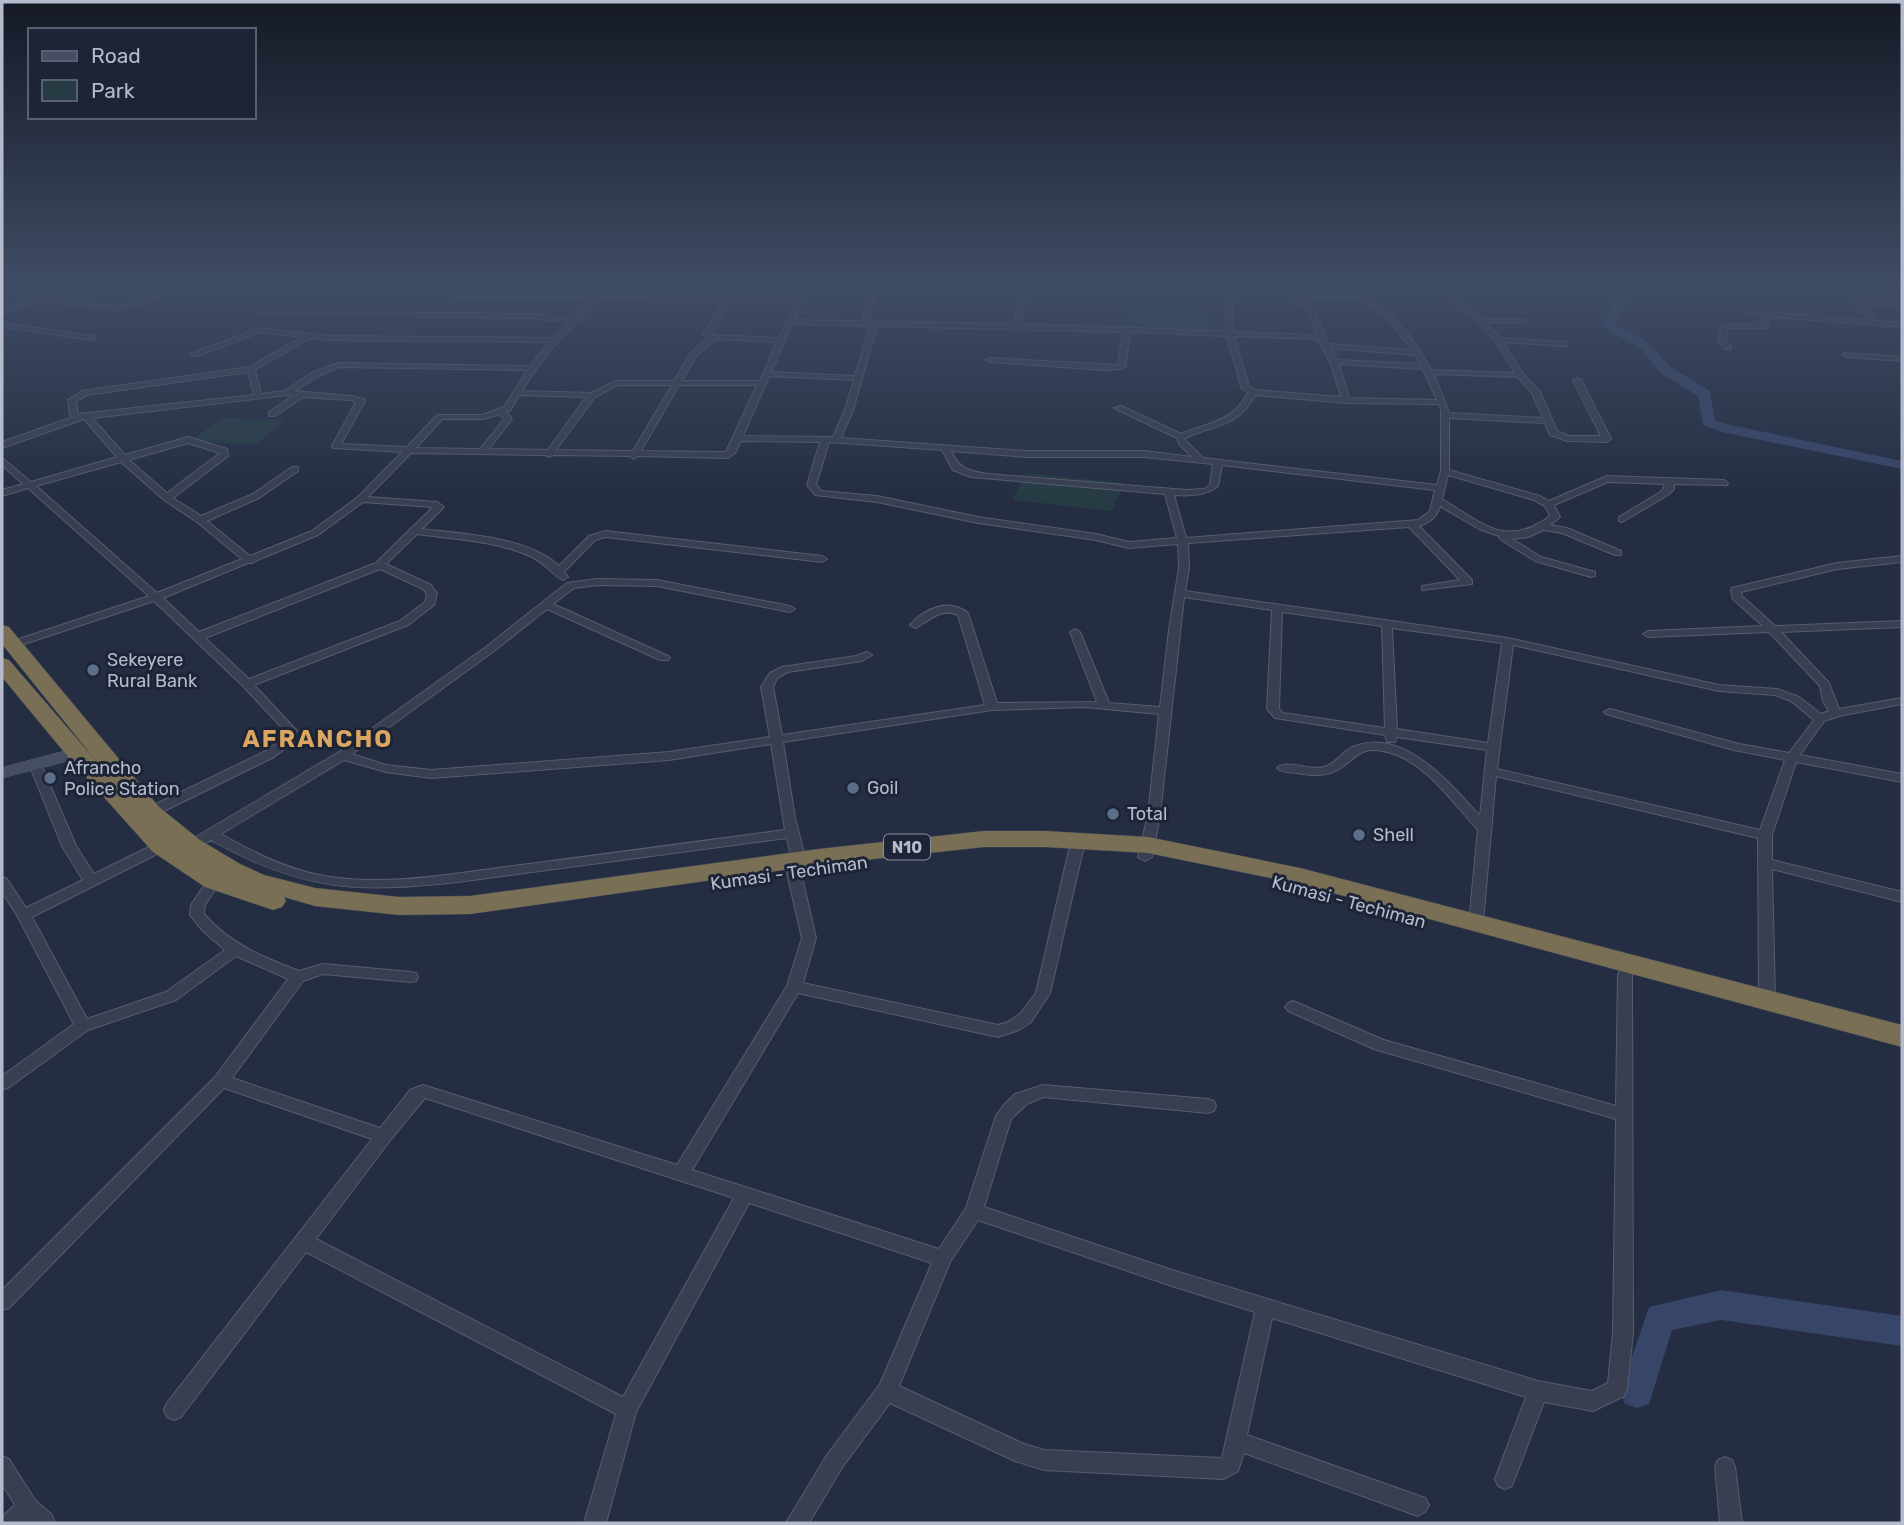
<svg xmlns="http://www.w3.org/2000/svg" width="1904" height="1525" font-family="Rubik,sans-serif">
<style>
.green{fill:#263b43}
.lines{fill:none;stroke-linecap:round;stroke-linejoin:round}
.river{fill:#374569;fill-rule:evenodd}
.street-casing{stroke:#565d6f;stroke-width:2}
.secondary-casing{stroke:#565d6f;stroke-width:1}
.highway-casing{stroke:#404759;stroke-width:1}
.street{fill:#393f51;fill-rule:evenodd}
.secondary{fill:#464e64;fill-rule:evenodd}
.highway{fill:#786f55;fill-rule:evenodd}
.service-dot{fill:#5c6f8a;stroke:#1d2436;stroke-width:2.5}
.labels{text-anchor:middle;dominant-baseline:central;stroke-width:6;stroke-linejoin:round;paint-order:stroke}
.shield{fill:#1d2436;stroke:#878e9f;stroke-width:2}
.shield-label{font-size:16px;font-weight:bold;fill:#b5bbcc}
.poi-label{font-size:18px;fill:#b5bbcc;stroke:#1d2436;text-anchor:start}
.street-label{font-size:18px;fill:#b5bbcc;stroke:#1d2436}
.district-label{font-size:24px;font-weight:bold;letter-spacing:2px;fill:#dba661;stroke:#1d2436}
</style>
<rect width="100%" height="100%" fill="#242d42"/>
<g class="green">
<polygon points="1126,306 1204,307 1210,329 1127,326"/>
<polygon points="221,418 285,420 255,445 191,441"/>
<polygon points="1026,473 1124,483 1112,511 1012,500"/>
</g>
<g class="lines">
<g class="river">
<polygon points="1591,285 1607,285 1626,294 1628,296 1615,324 1646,341 1672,368 1710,391 1715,420 1726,424 1902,461 1902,469 1722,432 1703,425 1698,396 1662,374 1638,346 1610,332 1603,324 1616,297"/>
<polygon points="1721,1290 1902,1316 1902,1346 1721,1320 1672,1330 1649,1404 1637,1408 1625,1404 1620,1392 1649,1307"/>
</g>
<defs>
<g id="street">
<polygon points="2,285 6,285 2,288"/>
<path d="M69,285H79L47,298C75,301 107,310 134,303C152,298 168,285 186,285L140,305L118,310L39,301L2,314V310Z"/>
<path d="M604,285H611L602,295L728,296L735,285H741L734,296L797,297L800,285H806L803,299L794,320L862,321L869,290L872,285H879L875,290L869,321L1014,324L1020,289L940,287L937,285H1022L1355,294L1351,285H1357C1365,300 1379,304 1391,315C1408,331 1420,351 1431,370L1515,373L1495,341L1478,322L1431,285H1438L1482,319L1526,320V322L1524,323H1486L1500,338L1566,342V346H1563L1503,342L1523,374L1540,392L1557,431L1568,436H1601L1573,380L1577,378L1581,380L1611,439L1607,442L1567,441L1550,435L1545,423L1449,418V470L1540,496L1549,501L1607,476L1724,480L1728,483L1727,485L1674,484V489L1668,495L1622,522L1619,521V517L1662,491L1665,484L1608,482L1554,505L1560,517L1550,525L1567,528L1621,551V555H1615L1562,533L1544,530L1528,537L1512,539L1541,557L1595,572V576L1591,577L1535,561L1500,539L1499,536L1479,529L1440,506C1438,515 1429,524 1419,526L1472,580V584L1422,590V586L1460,580L1409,527L1188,543L1189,568L1185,591L1508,638L1719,685L1777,689L1799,697L1821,714L1829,711L1823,701L1820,686L1769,632L1648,637L1643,634L1648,631L1763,626L1733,599L1731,590L1732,588L1837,563L1902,556V562L1837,569L1741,592L1742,596L1775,626L1902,621V627L1781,632L1829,683L1839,709L1902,698V704L1839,716L1824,721L1800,755L1902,774V782L1796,762L1772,835V860L1902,892V902L1772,869L1775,1000L1772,1004L1767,1006L1762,1004L1759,1000L1758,838L1496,776L1483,922L1481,925H1471L1469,922L1478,830C1452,802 1423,758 1383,751C1356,746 1355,762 1335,771C1323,777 1309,775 1297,773C1290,772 1283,773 1277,768C1288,759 1309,771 1324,767C1336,764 1343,750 1355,746C1405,728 1450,784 1480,816L1487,750L1397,737L1395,742H1387L1385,735L1275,718L1267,709L1272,610L1184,597L1160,815L1152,857L1145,861L1138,857L1148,815L1159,714L1085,707L992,710L783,742L795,818L806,861L799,865L792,861L787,838L458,882C357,893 302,891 211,840L196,849H186L184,846L186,843L339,752L486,647L567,583L597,579L657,580L790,606L795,609L790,612L657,586L597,585L574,588L553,604L668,656L670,658L668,660H660L547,609L494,651L352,754L386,765L431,770L669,752L770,737L761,687L770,673L782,667L856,656L867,652L872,655L862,661L788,672L777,678L773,687L782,735L985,705L958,615C939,607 931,621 915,628L910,625C925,608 949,598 968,613L997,703L1097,702L1070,632L1075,629L1080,632L1109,703L1160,707L1169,630L1179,568L1178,544L1129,548L1096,540L978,523L877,502L815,495L807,485L820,442L741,441L735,453L728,458L638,456L634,459L630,456L553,455L549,457L545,455L411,453L368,497L437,502L444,507L422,529C462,534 530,537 559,566L589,536L605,531L822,556L827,559L822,562L605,537L595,540L564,572L568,577L563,580C552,575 545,563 532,557C497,541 455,539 417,534L386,564L431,585L437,594L434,605L408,625L254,685L297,731L287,747L274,757L156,815H146L145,812L146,809L266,751L278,742L285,731L243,686L154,601L18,646H10L9,644L10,642L149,596L28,488L2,496V490L23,484L2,465V458L31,482L117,457L84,419L2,448V442L73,417L70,415L68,400L82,391L249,367L302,337L261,332L197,356L190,354L260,328L328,336L554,338L568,322L531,318L261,314L258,312L259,311L531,314L571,318L591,298L473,297L366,292L363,290L366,288L473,293L595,294ZM1026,289L1226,294V331L1021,324ZM1232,295L1294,296L1300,306L1309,313L1317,335L1233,332ZM1301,296L1358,298L1386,317L1412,350L1328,344L1315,312L1305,304ZM598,299L725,300L703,334L707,339L691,352L674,381H616L591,393L522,391C543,356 570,327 598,299ZM732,300L796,301L779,338L711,335ZM792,324L870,326L855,376L771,372ZM877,326L1123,332L1118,365L990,358L986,360L990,362L1105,370L1121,369L1125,367L1130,332L1227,336L1241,387L1248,393C1231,424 1210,421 1181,434L1121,406L1114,408L1177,438L1179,444L1192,457L1145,451H1026L841,438L853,410ZM1234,336L1318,339L1330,362L1341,397L1254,390L1249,386ZM310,338L328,340L550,342L530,366L338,363L313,372L285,391L261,394L255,370ZM716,339L777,342L760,381H682L697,355ZM1331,348L1415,355L1421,364L1337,360ZM1339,364L1423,369L1437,400L1349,398ZM339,367L527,370L504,407L482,415H437L407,447L341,444L365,401L364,399L352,396L295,391L319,376ZM248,372L254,395L78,414L76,401L87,395ZM1434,374L1518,377L1532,393L1543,418L1449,413ZM769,376L854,380L845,410L833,437L743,436ZM617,385H672L633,451L556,450L595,397ZM679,385H757L726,452L641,451ZM287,395L293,396L269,412V416H275L303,397L351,400L356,402L332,446L333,448L402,452L358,497L312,531L250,556L207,521L259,498L298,471V467H292L253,494L201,516L173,498L228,456L227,449L188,437L125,455L92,418ZM519,395L586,397L548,450L489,449L512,419L506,412L510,411ZM1255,395L1346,403L1439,404L1441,410V471L1437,485L1203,458L1186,441L1185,438C1215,424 1238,428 1255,395ZM497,415L502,416L504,419L480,449L416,448L442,419H483ZM829,442L942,450L953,470L971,477L1165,494L1177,538L1129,542L1096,534L978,517L877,496L821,491L816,485ZM188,443L220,453L167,493L129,460ZM951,451L1026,457H1145L1213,464L1210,485L1204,489L1186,490L988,474C969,471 959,469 951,451ZM121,462L164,500L197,522L242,559L157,593L36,486ZM1222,465L1435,490L1430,511L1418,520L1186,538L1174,495C1190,496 1206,496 1218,486ZM1448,475L1534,500L1545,506L1550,516C1506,549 1482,523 1442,499ZM363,502L433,507L376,563L199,632L163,598L248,563H253L255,561L318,535ZM380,569L423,589L427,594L425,602L400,621L249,679L205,638ZM1282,612L1382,626L1385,728L1283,713L1279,709ZM1392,628L1502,643L1488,743L1397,729ZM1513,645L1719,691L1775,695L1791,701L1814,720L1789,753L1739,744L1610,709L1604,712L1606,714L1734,750L1785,760L1760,830L1497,769ZM771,744L785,830C697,842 609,854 521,865C455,873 384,888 319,875C284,868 251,851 221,834L344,760L386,772L431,778L669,760Z"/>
<polygon points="1837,285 1844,285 1857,299 1902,302 1902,306 1861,303 1877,321 1902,323 1902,327 1775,317 1766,321 1769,326 1765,328 1727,328 1726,340 1731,347 1730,349 1724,349 1718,340 1722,325 1760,324 1759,320 1765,316 1747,314 1746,313 1749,311 1869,320"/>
<polygon points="2,323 92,336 96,338 92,340 2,327"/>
<polygon points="1844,353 1902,357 1902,361 1847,357 1843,355"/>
<path d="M35,760L41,764L76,846L94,874L157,843L162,842L169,846L167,849L32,917L87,1019L166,992L225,950L203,931L190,915L191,905L209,878H219L221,881L205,905L204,914C230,944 262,957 299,971L323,964L411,972L416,973L418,977L416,981L411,982L323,974L303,981L232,1078L380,1128L410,1090L423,1085L677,1165L787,986L802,938L787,873L789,870H799L801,873L816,938L803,983L998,1025L1008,1022L1020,1014L1036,993L1069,850L1076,846L1081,847L1083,850L1050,993L1031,1022L1019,1030L998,1037L798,993L692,1170L939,1249L966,1208L996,1116L1003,1106L1015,1094L1043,1085L1208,1099L1214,1101L1216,1106L1214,1111L1208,1113L1043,1097L1027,1104L1011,1119L984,1207L1172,1270L1538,1381L1592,1391L1608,1383L1613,1333L1616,1119L1374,1049L1288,1011L1285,1007L1288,1003L1293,1001L1384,1040L1616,1106L1618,975L1620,971L1625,970L1630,971L1632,975L1633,1333L1627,1389L1624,1396L1593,1411L1544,1402L1512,1486L1505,1489L1498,1486L1495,1479L1526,1397L1272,1318L1247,1435L1425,1498L1429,1505L1425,1512L1418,1516L1244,1453L1238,1471L1223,1479L1044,1470L1015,1461L890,1403L841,1469L809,1523H786L827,1455L880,1384L932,1263L749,1203L636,1412L606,1523H584L616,1414L306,1252L181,1417L174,1420L167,1417L164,1410L167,1403L372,1139L224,1088L9,1308L2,1310V1290L215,1077L288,979L236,956L176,1000L88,1030L8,1088L2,1090V1076L74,1024L18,917L2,892V877L7,879L26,908L83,880L62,846L29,764ZM425,1098L734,1198L623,1397L316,1239L391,1139ZM978,1220L1172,1286L1255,1312L1222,1458L1044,1450L1024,1444L899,1386L950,1262Z"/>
<polygon points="2,1456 9,1459 35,1500 52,1515 55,1523 2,1523 4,1515 15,1505 2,1484"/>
<polygon points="1725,1457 1732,1460 1735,1467 1742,1523 1720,1523 1715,1467 1718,1460"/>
</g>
<polygon id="secondary" points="77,748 86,753 83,757 2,778 2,768"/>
<polygon id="highway" points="2,625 9,627 159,807 200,840 240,864 264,875 315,888 399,897 470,896 819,849 984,831 1045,831 1148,837 1300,868 1902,1025 1902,1047 1300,884 1148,853 1045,847 984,847 819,865 470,914 399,915 315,906 284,897 286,901 282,907 273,910 205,887 153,852 69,758 2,677 2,658 9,660 97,762 2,644"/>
</defs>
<use href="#street" class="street-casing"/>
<use href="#secondary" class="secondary-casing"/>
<use href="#highway" class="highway-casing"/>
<use href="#street" class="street"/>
<use href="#secondary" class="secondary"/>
<use href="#highway" class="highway"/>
</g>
<linearGradient id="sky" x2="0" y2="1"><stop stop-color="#141924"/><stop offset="0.57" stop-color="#3f4c65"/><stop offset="1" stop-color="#3f4c65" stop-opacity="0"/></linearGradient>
<rect width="1904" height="499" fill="url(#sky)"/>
<g class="service-dot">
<circle cx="93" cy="670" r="7"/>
<circle cx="50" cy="778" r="7"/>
<circle cx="853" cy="788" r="7"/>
<circle cx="1113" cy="814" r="7"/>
<circle cx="1359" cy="835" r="7"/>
</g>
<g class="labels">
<rect class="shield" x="884" y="834.5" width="46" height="25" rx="5"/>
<g class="shield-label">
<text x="907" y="847">N10</text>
</g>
<g class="poi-label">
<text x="107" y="660">Sekeyere<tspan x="107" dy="21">Rural Bank</tspan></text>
<text x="64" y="768">Afrancho<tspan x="64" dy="21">Police Station</tspan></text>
<text x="867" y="788">Goil</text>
<text x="1127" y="814">Total</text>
<text x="1373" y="835">Shell</text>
</g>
<g class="street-label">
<text transform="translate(789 873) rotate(-8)">Kumasi - Techiman</text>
<text transform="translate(1349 902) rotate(15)">Kumasi - Techiman</text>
</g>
<g class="district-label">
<text x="318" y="739">AFRANCHO</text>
</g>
</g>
<rect width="1904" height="1525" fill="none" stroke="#b5bbcc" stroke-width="7"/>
<rect x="28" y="28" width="228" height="91" fill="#1d2436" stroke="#5a6072" stroke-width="2"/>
<rect x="42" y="51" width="35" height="10" fill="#464e64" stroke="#5a6072" stroke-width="2"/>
<text x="91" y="63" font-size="21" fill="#b5bbcc">Road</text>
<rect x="42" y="80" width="35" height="21" fill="#263b43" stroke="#5a6072" stroke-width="2"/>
<text x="91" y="98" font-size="21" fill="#b5bbcc">Park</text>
</svg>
